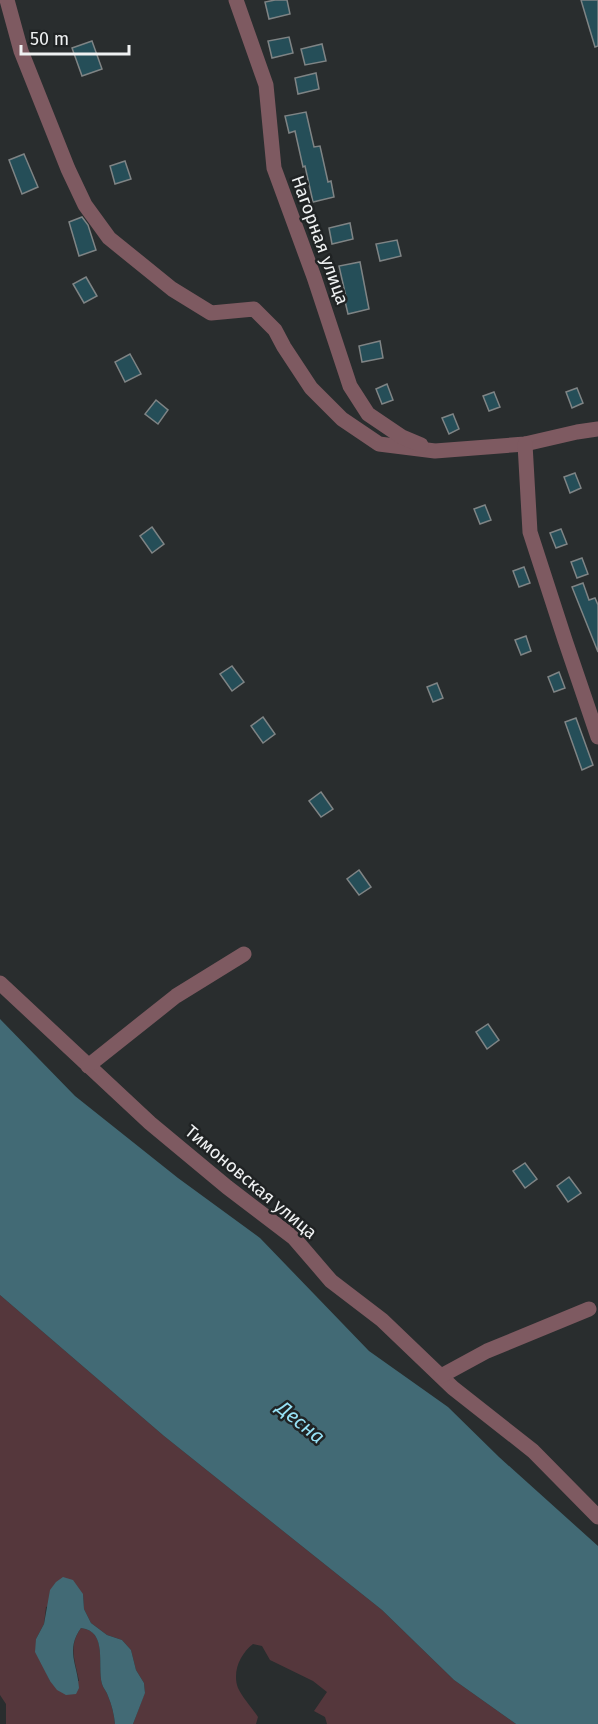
<svg xmlns="http://www.w3.org/2000/svg" width="598" height="1724" font-family="'Fira Sans',sans-serif">
<style>
.green{fill:#55373c}
.water{fill:#426a75}
.building{fill:#254e58;stroke:#7f8485;stroke-width:1.5}
.lines{fill:none;stroke-linecap:round;stroke-linejoin:round}
.minor{stroke:#7e5a61;stroke-width:15}
.labels{text-anchor:middle;dominant-baseline:central;stroke-width:5;stroke-linejoin:round;paint-order:stroke}
.street-label{font-size:18px;fill:#eff1f2;stroke:#202324}
.water-label{font-size:20px;font-style:italic;fill:#97e1f5;stroke:#202324}
</style>
<rect width="100%" height="100%" fill="#292d2e"/>
<path class="green" d="M0,1295L164,1436L382,1610L454,1680L516,1724H327L325,1717L314,1711L327,1692L313,1681L270,1660L262,1646L253,1644C240,1654 232,1672 238,1688C242,1697 253,1709 258,1717L256,1724H133L145,1692L144,1683L136,1670L131,1650L122,1640L107,1635L91,1623L84,1609L83,1594L46,1607L44,1624L36,1639L44,1668L50,1681H79C75,1661 68,1646 81,1628C108,1631 97,1664 102,1684C103,1688 107,1692 108,1696C112,1705 114,1715 115,1724H6V1704L0,1695Z"/>
<g class="water">
<polygon points="0,1019 75,1096 178,1178 260,1238 369,1351 448,1407 499,1457 598,1546 598,1724 516,1724 454,1680 382,1610 164,1436 0,1295"/>
<path d="M63,1577L73,1580L83,1594L84,1609L91,1623L107,1635L122,1640L131,1650L136,1670L144,1683L145,1693L133,1724H115C114,1715 112,1705 108,1696C107,1692 103,1688 102,1684C97,1665 108,1631 81,1628C65,1650 78,1665 79,1688L76,1694L66,1695L57,1690L50,1681L35,1652L36,1639L44,1624L50,1590L56,1582Z"/>
</g>
<g class="building">
<polygon points="275,0 287,0 290,14 269,19 265,2"/>
<polygon points="581,0 598,0 598,46 595,47"/>
<polygon points="289,37 293,53 272,58 268,41"/>
<polygon points="92,41 102,69 82,76 72,48"/>
<polygon points="322,44 326,61 305,65 301,49"/>
<polygon points="316,73 319,89 298,94 295,78"/>
<polygon points="306,112 314,147 320,146 328,182 331,181 334,197 313,202 305,166 303,167 295,131 289,133 285,116"/>
<polygon points="24,154 38,187 22,194 9,160"/>
<polygon points="125,161 131,179 115,184 110,166"/>
<polygon points="82,217 88,225 96,250 79,256 69,222"/>
<polygon points="350,223 353,239 332,244 329,228"/>
<polygon points="397,240 401,256 380,261 376,244"/>
<polygon points="360,262 369,309 348,314 344,297 346,297 339,266"/>
<polygon points="86,277 97,296 84,303 73,284"/>
<polygon points="380,341 383,358 362,362 359,346"/>
<polygon points="130,354 141,374 125,382 115,362"/>
<polygon points="387,384 393,400 382,404 376,389"/>
<polygon points="577,388 583,403 572,408 566,392"/>
<polygon points="494,392 500,407 489,411 483,396"/>
<polygon points="156,400 168,410 158,424 145,414"/>
<polygon points="453,414 459,429 449,434 442,418"/>
<polygon points="575,473 581,488 570,493 564,477"/>
<polygon points="485,505 491,520 480,524 474,509"/>
<polygon points="152,527 164,544 152,553 140,536"/>
<polygon points="561,529 567,544 556,548 550,533"/>
<polygon points="582,558 588,574 577,578 571,562"/>
<polygon points="524,567 530,583 519,587 513,571"/>
<polygon points="583,583 589,600 595,598 598,605 598,652 572,587"/>
<polygon points="526,636 531,651 521,655 515,640"/>
<polygon points="232,666 244,682 232,691 220,674"/>
<polygon points="559,672 565,688 554,692 548,677"/>
<polygon points="437,683 443,698 433,702 427,687"/>
<polygon points="263,717 275,734 263,743 251,726"/>
<polygon points="576,718 593,765 582,770 565,722"/>
<polygon points="321,792 333,809 321,817 309,801"/>
<polygon points="359,870 371,887 359,895 347,879"/>
<polygon points="488,1024 499,1040 487,1049 476,1032"/>
<polygon points="525,1163 537,1179 525,1188 513,1171"/>
<polygon points="569,1177 581,1193 568,1202 557,1186"/>
</g>
<g class="lines">
<g class="minor">
<polyline points="7,0 21,51 68,169 85,205 109,238 172,289 211,313 254,309 275,330 284,347 311,388 342,419 379,444 435,451 525,444 577,432 598,429"/>
<polyline points="236,0 266,85 274,168 314,277 350,386 368,414 402,437 421,445"/>
<polyline points="525,444 530,532 565,640 598,737"/>
<polyline points="0,983 150,1123 227,1187 294,1238 331,1281 382,1320 453,1388 533,1451 598,1517"/>
<polyline points="88,1066 176,996 244,954"/>
<polyline points="441,1376 487,1351 589,1309"/>
</g>
</g>
<g class="labels">
<g class="street-label">
<text transform="translate(320 240) rotate(70)">Нагорная улица</text>
<text transform="translate(251 1182) rotate(40)">Тимоновская улица</text>
</g>
<g class="water-label">
<text transform="translate(301 1422) rotate(39)">Десна</text>
</g>
</g>
<path d="M21 45v9h108v-9" fill="none" stroke="#eff1f2" stroke-width="3"/>
<text x="30" y="45" font-size="18" fill="#eff1f2" stroke="#202324" stroke-width="4.5" paint-order="stroke">50 m</text>
</svg>
